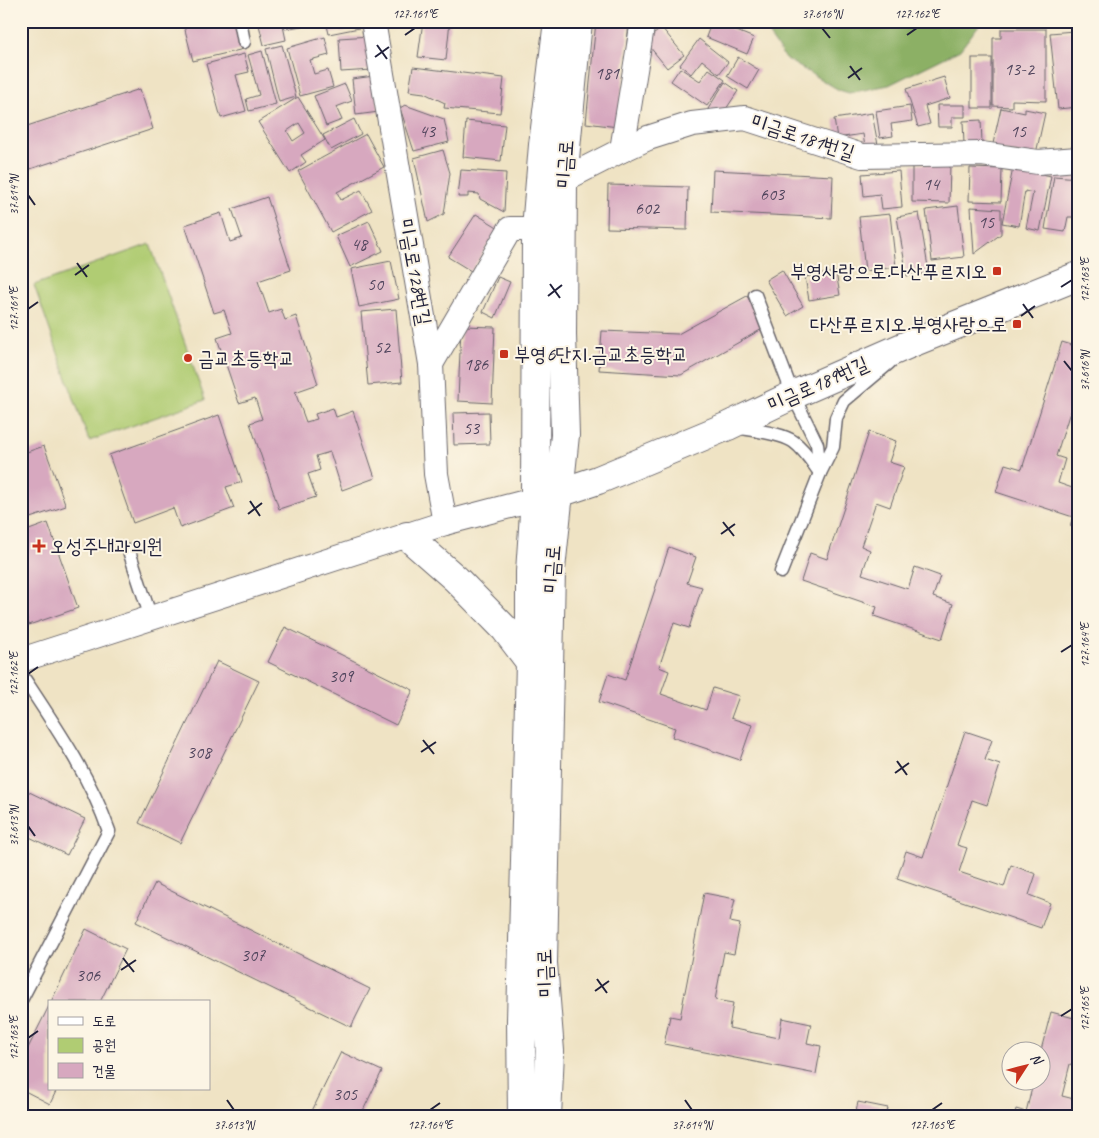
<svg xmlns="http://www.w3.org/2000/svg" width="1099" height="1138" font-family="Caveat,'Poor Story',sans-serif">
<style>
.green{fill:#b0cc73;stroke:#697757}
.forest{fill:#8cb065;stroke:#576950}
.building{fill:#d7a8bf;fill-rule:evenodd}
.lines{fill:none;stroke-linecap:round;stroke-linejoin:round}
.service-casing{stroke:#6a666b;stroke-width:15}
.minor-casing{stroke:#6a666b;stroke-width:26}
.tertiary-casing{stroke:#6a666b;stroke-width:30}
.service{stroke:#fff;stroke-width:12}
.minor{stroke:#fff;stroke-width:24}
.tertiary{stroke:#fff;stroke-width:28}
.ticks{fill:none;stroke:#22223b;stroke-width:2}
.poi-dot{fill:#c8321e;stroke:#fcf5e5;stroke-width:2}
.labels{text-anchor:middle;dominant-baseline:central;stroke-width:4;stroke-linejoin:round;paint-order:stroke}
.number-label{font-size:18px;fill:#4f445c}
.street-label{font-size:20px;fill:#22223b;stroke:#fcf5e5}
.poi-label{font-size:20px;fill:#22223b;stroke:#fcf5e5;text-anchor:start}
.neatline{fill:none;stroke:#22223b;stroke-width:2}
.ticks-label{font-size:12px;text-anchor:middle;fill:#22223b}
</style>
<rect width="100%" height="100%" fill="#fcf5e5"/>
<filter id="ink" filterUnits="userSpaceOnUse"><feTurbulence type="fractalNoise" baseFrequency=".02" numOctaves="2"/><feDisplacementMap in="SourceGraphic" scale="10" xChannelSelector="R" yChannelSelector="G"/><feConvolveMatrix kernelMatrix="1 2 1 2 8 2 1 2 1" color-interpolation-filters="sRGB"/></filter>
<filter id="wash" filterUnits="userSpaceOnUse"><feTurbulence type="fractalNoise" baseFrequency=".0096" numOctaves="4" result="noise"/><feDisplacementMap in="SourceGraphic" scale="20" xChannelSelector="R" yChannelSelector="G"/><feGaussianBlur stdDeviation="1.12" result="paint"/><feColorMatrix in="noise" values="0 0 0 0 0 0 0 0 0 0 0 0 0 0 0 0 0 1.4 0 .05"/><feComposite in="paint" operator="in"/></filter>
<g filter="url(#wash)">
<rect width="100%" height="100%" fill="#efe3c4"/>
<polygon class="green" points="150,244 205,400 89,441 34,285"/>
<polygon class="forest" points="747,21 982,21 960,50 889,85 849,93 839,90 786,59 761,24"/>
<g id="blocks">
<g class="building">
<polygon points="186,21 237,21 244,49 193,61 183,22"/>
<polygon points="258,21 282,21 286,40 264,45"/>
<polygon points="283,21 323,21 323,22 285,29"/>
<polygon points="326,21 368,21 369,26 329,34"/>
<polygon points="423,21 450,21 446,60 418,57"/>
<polygon points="596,21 629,23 618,127 586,123"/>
<polygon points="712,21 754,38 747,54 706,37"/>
<polygon points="662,28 684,55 667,68 645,41"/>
<polygon points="1001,29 1046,29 1046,101 1012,100 1012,107 993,106 993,38 1001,38"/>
<polygon points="1074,31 1078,64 1078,107 1058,109 1050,33"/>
<polygon points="370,36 372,70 341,72 339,38"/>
<polygon points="325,37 329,55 310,60 314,74 328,70 333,87 300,96 287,48"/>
<polygon points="699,39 728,62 719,74 702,60 691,74 680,65"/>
<polygon points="282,45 296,97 279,102 266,49"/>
<polygon points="262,51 276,104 249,111 246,99 259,95 248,55"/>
<polygon points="244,54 249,72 236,75 246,111 221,118 206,64"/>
<polygon points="738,57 759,70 748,89 727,76"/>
<rect x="972" y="58" width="20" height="50"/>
<polygon points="413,67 504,78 500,113 444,108 445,103 424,93 409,91"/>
<polygon points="680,68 700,81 709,69 725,80 707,106 671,81"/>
<polygon points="374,76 379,112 356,115 352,79"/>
<polygon points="944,77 950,98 925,106 930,124 918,127 906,89"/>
<polygon points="725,82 738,91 720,118 708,109"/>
<polygon points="345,84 352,101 336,107 342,120 326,126 314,96"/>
<polygon points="140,89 153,129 21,172 21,128"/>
<path d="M298,97L325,140L301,155L306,162L290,173L258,122ZM299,123L305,133L293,141L287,131Z"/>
<polygon points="405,105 444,119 449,142 414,151 400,108"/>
<polygon points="937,105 965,105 965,117 952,117 952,127 938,127"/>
<polygon points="910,106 912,121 891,124 893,136 880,138 876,111"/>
<polygon points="1001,108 1025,113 1025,109 1045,113 1035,158 992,148"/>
<polygon points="872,113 878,145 865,147 863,134 837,138 834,119"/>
<polygon points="354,119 361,134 331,150 323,135"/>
<polygon points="981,120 982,143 964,144 963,121"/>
<polygon points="466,121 505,125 501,161 463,157"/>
<polygon points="366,134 384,167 337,192 341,200 361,190 372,210 331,232 298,171"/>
<polygon points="443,150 450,173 444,214 428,222 414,158"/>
<polygon points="912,164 950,165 949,203 912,202"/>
<polygon points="970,168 1002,169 1001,202 969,201"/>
<polygon points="1013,168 1051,176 1040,231 1026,228 1033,193 1025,191 1019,226 1002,223"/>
<polygon points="461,170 506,173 504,212 480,199 479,194 468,193 468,197 458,197"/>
<polygon points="713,170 833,176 831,218 711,212"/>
<polygon points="899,171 902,207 882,209 880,194 864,196 862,174"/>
<polygon points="1054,176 1078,178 1078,217 1068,217 1065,232 1045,229"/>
<polygon points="608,185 688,187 687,230 607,228"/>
<polygon points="267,197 291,270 258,281 269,313 281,309 285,320 296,316 318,384 295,392 306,422 317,419 315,414 333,408 336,417 353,411 375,478 342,490 330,452 316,456 320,470 308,474 316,497 279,509 250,423 262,419 255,398 239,403 217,338 232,333 224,310 214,313 185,225 221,213 230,242 242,238 232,209"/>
<polygon points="958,206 964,257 932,261 926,210"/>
<polygon points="971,207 1001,209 1001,234 974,254"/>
<polygon points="919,213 929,273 907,276 897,217"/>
<polygon points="476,214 499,228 471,271 448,257"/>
<polygon points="890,214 896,267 865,271 859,217"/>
<polygon points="369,221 383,251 350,267 336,236"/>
<polygon points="391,261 399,299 359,307 351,269"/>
<polygon points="782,270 803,306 787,316 766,280"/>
<polygon points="836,272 840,295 809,300 805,277"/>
<polygon points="498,277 510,282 495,318 483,312"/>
<polygon points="747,296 764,328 681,375 599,370 602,331 678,334"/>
<polygon points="396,309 402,382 368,385 361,312"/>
<polygon points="461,326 495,327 492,403 458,401"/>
<polygon points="1062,342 1078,347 1078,414 1070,412 1056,456 1065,459 1058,483 1078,490 1078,528 1070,526 1073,517 996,492 1005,464 1022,469"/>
<polygon points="489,412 490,444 454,445 453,413"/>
<polygon points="219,415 242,482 226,487 234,508 180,528 173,508 133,523 109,455"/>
<polygon points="869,432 896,441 889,462 904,467 890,507 876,502 861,546 870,550 862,574 908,589 915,567 940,576 933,597 953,604 942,639 874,616 877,607 801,581 810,553 827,559"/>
<polygon points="44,446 66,506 21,521 21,454"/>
<polygon points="48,523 78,608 29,625 21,602 21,533"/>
<polygon points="669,547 696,557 687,583 702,587 689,628 674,623 659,667 669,671 661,694 706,710 713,688 739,696 731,718 752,725 740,760 672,737 675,728 599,702 608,674 625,680"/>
<polygon points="285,627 413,690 396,725 268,662"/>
<polygon points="217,661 259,681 180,843 139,823"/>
<polygon points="965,731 992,740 985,760 1000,765 987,805 972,800 957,845 967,848 959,872 1004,887 1011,865 1036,874 1029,895 1050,903 1041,928 897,879 906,851 923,857"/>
<polygon points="21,788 85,819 67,855 21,833"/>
<polygon points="155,883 370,989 351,1027 136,922"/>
<polygon points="704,893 735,899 730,922 740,924 734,954 724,952 715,1000 733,1003 729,1028 779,1038 782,1018 811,1024 807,1043 821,1046 816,1074 664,1044 670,1016 680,1018"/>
<polygon points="86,929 126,949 100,1002 51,1002"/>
<polygon points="49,1006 49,1089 57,1089 50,1104 21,1089 21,1062"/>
<polygon points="1051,1012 1078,1019 1078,1029 1076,1034 1078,1035 1078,1066 1070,1064 1062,1096 1078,1100 1078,1110 1076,1117 1014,1117 1016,1109 1026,1112 1034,1080 1042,1080 1041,1050"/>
<polygon points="341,1052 382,1071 360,1117 309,1117"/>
<polygon points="858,1102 888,1108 886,1117 855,1117"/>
</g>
</g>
</g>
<g filter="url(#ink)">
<use href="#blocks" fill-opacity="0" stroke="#6a666b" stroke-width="1"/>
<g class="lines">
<defs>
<g id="service">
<polyline points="240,21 244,42"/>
<polyline points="755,295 793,395 817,444 820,473 781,572"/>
<path d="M736,427C751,430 782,433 794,442C805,450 812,462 820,473L833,447L836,418L844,401L889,363"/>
<polyline points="129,551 151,618"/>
<path d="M21,674C54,724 89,774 109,831L21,1000"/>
</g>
<g id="minor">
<polyline points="373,21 431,364 436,474 445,523"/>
<polyline points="622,150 643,21"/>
<polyline points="547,179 563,180 622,150 648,138 692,124 745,118 862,156 982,154 1038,162 1078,159"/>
<polyline points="431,364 510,229 536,229"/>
<polyline points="21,660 445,523 552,495"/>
</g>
<g id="tertiary">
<polyline points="559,493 598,480 728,426 793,395 914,342 1078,276"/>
<polyline points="407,536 456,579 505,629 530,662"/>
<polyline points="522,1117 521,1020 530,662 530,572 535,499 536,229 543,145 558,21"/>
<polyline points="547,1117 550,1051 543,963 551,569 565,435 562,335 563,180 578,21"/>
</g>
</defs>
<use href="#service" class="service-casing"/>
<use href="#minor" class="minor-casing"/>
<use href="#tertiary" class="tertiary-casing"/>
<use href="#service" class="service"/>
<use href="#minor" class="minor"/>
<use href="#tertiary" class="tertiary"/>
</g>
</g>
<path class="ticks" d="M822,28L830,38M405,35L415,28M907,35L917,28M377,45L387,59M375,57L389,47M850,66L860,80M848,78L862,68M28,195L35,205M77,263L87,277M75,275L89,265M550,284L560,298M1061,287L1072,280M548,296L562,285M1023,304L1033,318M28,309L38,302M1021,316L1035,306M1064,361L1072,371M250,501L260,516M248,514L262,503M723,522L734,536M721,534L735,524M1061,652L1072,645M28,674L38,667M423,740L434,754M421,752L436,742M897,761L907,775M895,773L909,763M28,826L35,836M123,958L134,972M121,970L136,960M597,979L607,993M595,991L609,981M1061,1016L1072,1009M28,1038L38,1031M227,1100L234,1110M685,1100L692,1110M430,1110L440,1103M932,1110L942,1103"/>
<g class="poi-dot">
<rect x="992" y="266" width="10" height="10" rx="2.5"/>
<rect x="1012" y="319" width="10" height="10" rx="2.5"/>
<rect x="499" y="349" width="10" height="10" rx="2.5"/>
<circle cx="188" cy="358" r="5"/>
<path d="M36.5 538.5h5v5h5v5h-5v5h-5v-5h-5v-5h5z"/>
</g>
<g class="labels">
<g class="number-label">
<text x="1019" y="69">13-2</text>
<text x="607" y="73">181</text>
<text x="427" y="131">43</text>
<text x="1018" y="131">15</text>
<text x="931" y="184">14</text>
<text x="772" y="194">603</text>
<text x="647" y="208">602</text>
<text x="986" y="222">15</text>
<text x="359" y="244">48</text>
<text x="375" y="284">50</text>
<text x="382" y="347">52</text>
<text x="476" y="364">186</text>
<text x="471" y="428">53</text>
<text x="341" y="676">309</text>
<text x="199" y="752">308</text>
<text x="253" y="955">307</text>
<text x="88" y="975">306</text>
<text x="345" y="1094">305</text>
</g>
<g class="street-label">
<text transform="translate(803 137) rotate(18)">미금로181번길</text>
<text transform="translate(565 164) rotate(-86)">미금로</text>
<text transform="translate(415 272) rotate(80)">미금로128번길</text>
<text transform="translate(818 384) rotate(-24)">미금로189번길</text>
<text transform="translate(552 569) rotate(-86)">미금로</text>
<text transform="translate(545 973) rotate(-92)">미금로</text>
</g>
<g class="poi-label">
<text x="987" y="271" text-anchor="end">부영사랑으로.다산푸르지오</text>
<text x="1007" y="324" text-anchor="end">다산푸르지오.부영사랑으로</text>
<text x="514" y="354">부영6단지.금교초등학교</text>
<text x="198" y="358">금교초등학교</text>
<text x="50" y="546">오성주내과의원</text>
</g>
</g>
<rect width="1099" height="1138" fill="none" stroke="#fcf5e5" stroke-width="55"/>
<rect x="48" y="1000" width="162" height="90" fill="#fcf5e5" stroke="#a5a1a1"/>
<rect x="58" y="1017" width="25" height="8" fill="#ffffff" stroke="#a5a1a1"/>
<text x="92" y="1026" font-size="15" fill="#22223b">도로</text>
<rect x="58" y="1038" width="25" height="15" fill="#b0cc73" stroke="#a5a1a1"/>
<text x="92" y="1050" font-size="15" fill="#22223b">공원</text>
<rect x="58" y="1063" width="25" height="15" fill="#d7a8bf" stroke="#a5a1a1"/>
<text x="92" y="1076" font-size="15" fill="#22223b">건물</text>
<g transform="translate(1026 1066) rotate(54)"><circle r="24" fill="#fcf5e5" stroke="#a5a1a1"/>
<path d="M0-4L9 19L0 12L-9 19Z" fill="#c8321e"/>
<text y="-8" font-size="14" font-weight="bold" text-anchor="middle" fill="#22223b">N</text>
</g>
<rect x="28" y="28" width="1044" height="1082" class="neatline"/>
<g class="ticks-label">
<text x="415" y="18">127.161°E</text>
<text x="822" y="18">37.616°N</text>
<text x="917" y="18">127.162°E</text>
<text transform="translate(14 195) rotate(-90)" y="4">37.614°N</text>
<text transform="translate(1085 280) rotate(-90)" y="4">127.163°E</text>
<text transform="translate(14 309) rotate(-90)" y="4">127.161°E</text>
<text transform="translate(1085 371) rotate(-90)" y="4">37.616°N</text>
<text transform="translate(1085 645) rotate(-90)" y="4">127.164°E</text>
<text transform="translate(14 674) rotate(-90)" y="4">127.162°E</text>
<text transform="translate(14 826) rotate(-90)" y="4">37.613°N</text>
<text transform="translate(1085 1009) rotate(-90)" y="4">127.165°E</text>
<text transform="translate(14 1038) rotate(-90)" y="4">127.163°E</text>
<text x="234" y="1129">37.613°N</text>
<text x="430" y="1129">127.164°E</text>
<text x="692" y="1129">37.614°N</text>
<text x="932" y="1129">127.165°E</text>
</g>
</svg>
